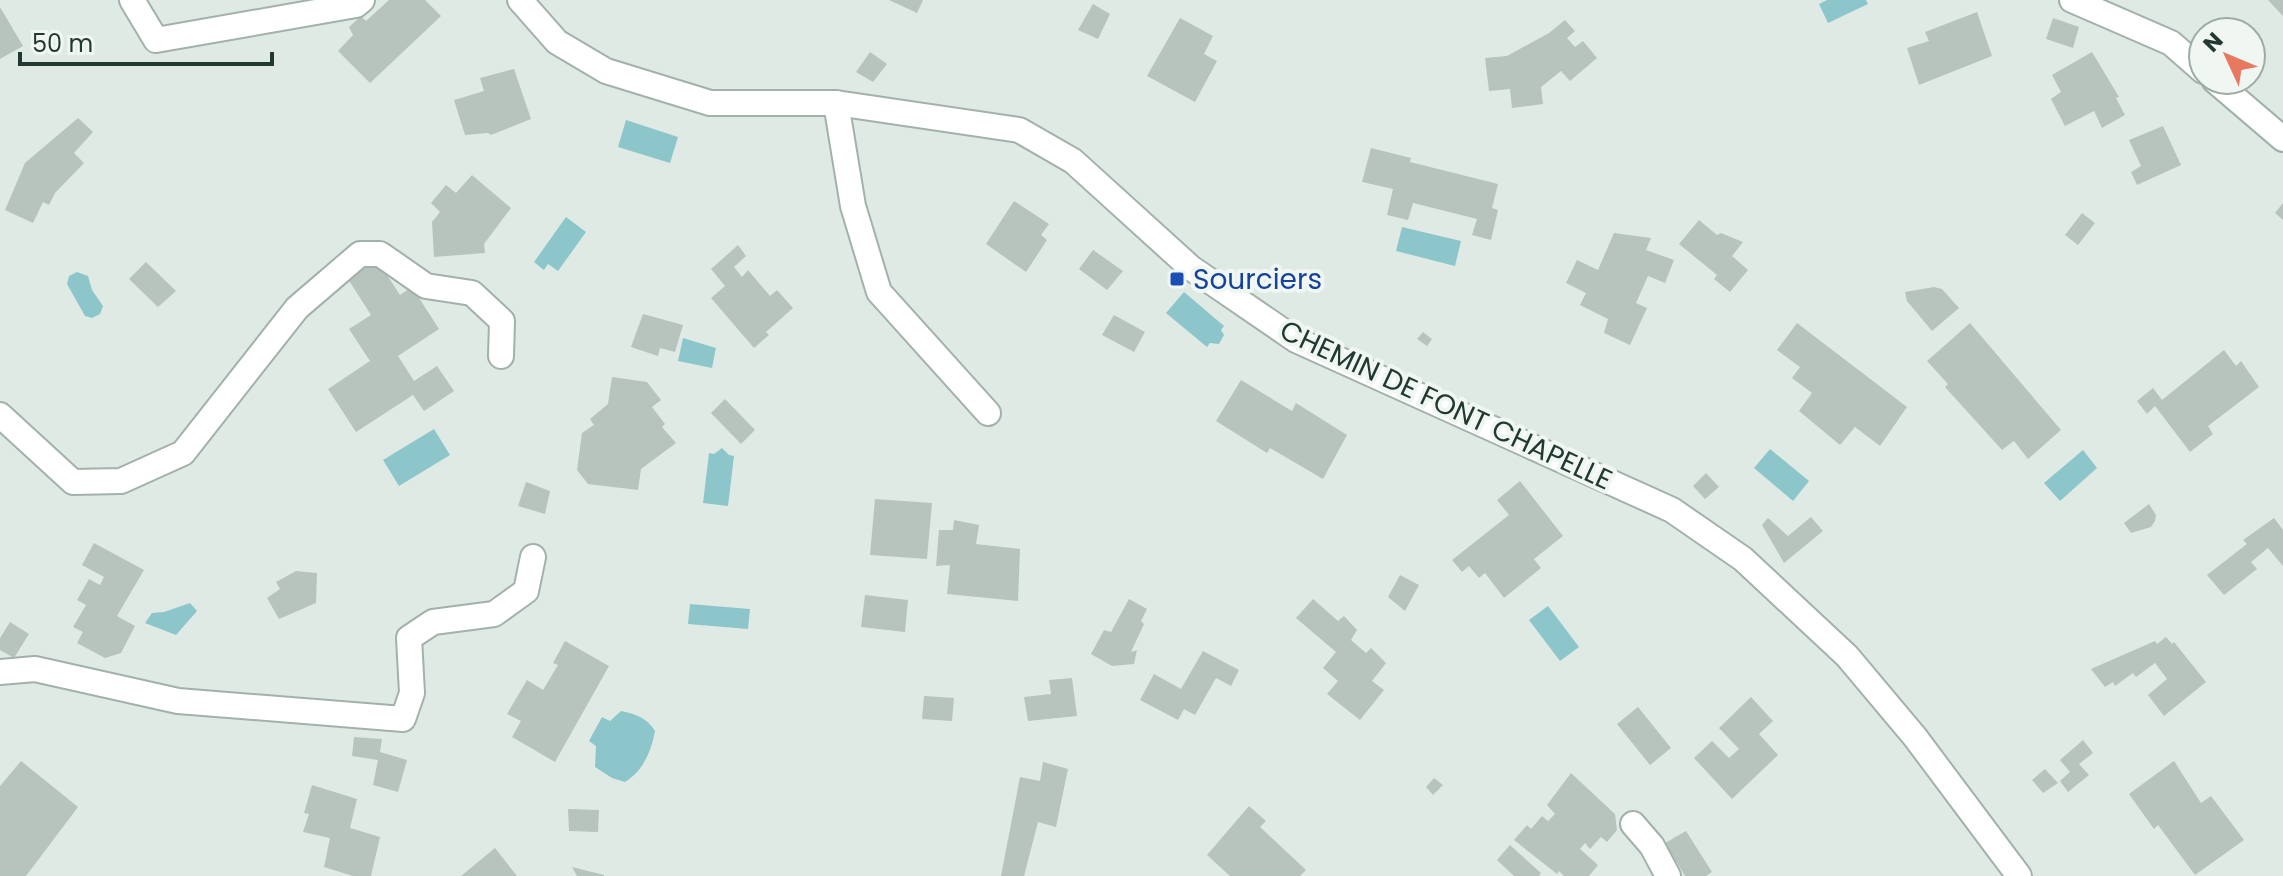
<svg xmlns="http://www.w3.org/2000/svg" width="2283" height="876" font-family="Poppins,sans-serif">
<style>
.water{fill:#8cc6cb}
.building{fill:#b6c4bd}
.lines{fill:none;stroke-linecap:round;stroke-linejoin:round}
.minor-casing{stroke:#a3b1ab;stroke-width:28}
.minor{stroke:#fff;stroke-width:24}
.transit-dot{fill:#1a4fb4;stroke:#f0f7f3;stroke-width:3}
.labels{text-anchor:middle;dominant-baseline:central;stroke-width:8;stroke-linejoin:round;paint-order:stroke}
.transit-label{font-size:28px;fill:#164399;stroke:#f0f7f3;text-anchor:start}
.street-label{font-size:28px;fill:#223931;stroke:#f0f7f3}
</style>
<rect width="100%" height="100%" fill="#e0eae5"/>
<g class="water">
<polygon points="1827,0 1866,0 1868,4 1828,23 1819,4"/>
<polygon points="626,120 678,137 670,163 618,147"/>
<polygon points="566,217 586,232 558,271 548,264 544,270 534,262"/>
<polygon points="1402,227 1461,241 1455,266 1396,251"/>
<polygon points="77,272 88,276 92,290 103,306 100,314 92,318 85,316 67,284 69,276"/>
<polygon points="1184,292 1224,326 1221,330 1224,335 1219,344 1210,343 1207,347 1166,313"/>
<polygon points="683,338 716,348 712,368 678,361"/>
<polygon points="434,429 450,455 399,486 383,460"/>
<polygon points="722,448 729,455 734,456 728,506 703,503 709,453 714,454"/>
<polygon points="1770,449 1809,481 1793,501 1754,468"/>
<polygon points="2083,450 2097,468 2060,501 2044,483"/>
<polygon points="190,603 197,611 176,635 145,623 152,613 164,612"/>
<polygon points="690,604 750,609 748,629 688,624"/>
<polygon points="1548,606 1579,647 1560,661 1529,620"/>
<path d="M621,711C636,714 647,718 655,731C651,752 643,771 625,782L612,778L595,767L596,746L589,741L602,717L610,721Z"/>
</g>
<g class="building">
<polygon points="389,0 425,0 441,16 370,83 338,51 353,35 349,27 361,16 366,21"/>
<polygon points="889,0 923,0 917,13"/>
<polygon points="2268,0 2283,0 2283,16"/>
<polygon points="1093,4 1110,14 1098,39 1078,30"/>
<polygon points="0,7 23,46 0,59"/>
<polygon points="1977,12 1992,56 1919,85 1907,48 1929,41 1925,32"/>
<polygon points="1180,18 1213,36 1204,54 1217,61 1195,102 1147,76"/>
<polygon points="2053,18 2079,27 2073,48 2046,39"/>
<polygon points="1565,20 1575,31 1567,38 1575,47 1583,41 1597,58 1570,81 1561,71 1541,87 1543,104 1512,108 1510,89 1489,91 1485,58 1507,56 1549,33"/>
<polygon points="870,52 887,64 873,82 856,72"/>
<polygon points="2092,52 2119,97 2116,98 2125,115 2102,128 2094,111 2065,126 2051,99 2061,92 2052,75"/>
<polygon points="514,69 531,119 491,135 488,133 465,135 454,100 484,91 480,78"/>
<polygon points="78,118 93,132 74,153 84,163 55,193 49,205 43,202 33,223 5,210 25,163"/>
<polygon points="2163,126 2181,165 2137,185 2131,172 2141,166 2129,140"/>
<polygon points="1371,148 1411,158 1410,162 1498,184 1492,208 1498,210 1491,240 1472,235 1477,219 1413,203 1408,220 1387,215 1393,189 1362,182"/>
<polygon points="472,175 511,208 484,244 485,253 434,257 432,222 440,212 431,203 446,185 456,193"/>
<polygon points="1014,201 1049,224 1041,235 1047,240 1026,272 986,244"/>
<polygon points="2283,203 2283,220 2275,213"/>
<polygon points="2082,213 2095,223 2078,245 2065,235"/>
<polygon points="1699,220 1717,235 1721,233 1743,242 1732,256 1748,270 1730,292 1714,279 1717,275 1679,244"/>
<polygon points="1614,233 1651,238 1646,250 1674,260 1665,283 1648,276 1636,303 1647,308 1630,345 1604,333 1608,319 1580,305 1586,293 1566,283 1577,260 1598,270"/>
<polygon points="738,245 746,256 734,267 742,277 748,270 770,296 777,290 793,308 766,332 769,335 754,348 711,298 725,286 711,269"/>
<polygon points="1093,250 1123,271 1107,290 1079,269"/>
<polygon points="377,260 400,295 412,287 439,329 398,356 414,381 437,366 454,391 424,411 413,395 356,432 328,389 370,361 349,329 371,315 348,279"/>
<polygon points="146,262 176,291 158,307 129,279"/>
<polygon points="1934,287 1942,289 1959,308 1932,331 1907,301 1905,292"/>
<polygon points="643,314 683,325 675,352 660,348 658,356 631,347"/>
<polygon points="1114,315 1145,332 1134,352 1102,335"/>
<polygon points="1797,323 1907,407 1880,446 1855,427 1840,445 1799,411 1812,393 1792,378 1800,367 1777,350"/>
<polygon points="1970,323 2061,430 2028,459 2014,441 2002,450 1945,387 1948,384 1927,361"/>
<polygon points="1423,332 1432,339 1427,346 1417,339"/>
<polygon points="2224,350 2236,366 2241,361 2259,387 2208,426 2213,434 2190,452 2155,406 2147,414 2137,401 2153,388 2162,400"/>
<polygon points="612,377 647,382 661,400 652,407 665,424 662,427 676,443 641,469 638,490 588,484 577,470 582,433 594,425 590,419 608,404"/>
<polygon points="1241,380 1292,411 1296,403 1347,435 1323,479 1270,448 1267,453 1216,421"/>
<polygon points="725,399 755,430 741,444 711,413"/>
<polygon points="1706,473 1719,487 1705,499 1693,486"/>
<polygon points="1520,481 1563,536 1534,559 1541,568 1504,598 1485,573 1479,578 1469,566 1462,572 1452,560 1509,515 1497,500"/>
<polygon points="526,482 550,491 545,514 518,506"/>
<polygon points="875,499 932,503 927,559 870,555"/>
<polygon points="2149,504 2156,515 2155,521 2151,527 2131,533 2124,523"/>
<polygon points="1811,517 1823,531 1784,563 1762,525 1768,518 1788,536"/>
<polygon points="2274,518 2283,530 2283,566 2268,548 2251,562 2257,569 2224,595 2207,575 2247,544 2243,540"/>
<polygon points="954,520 979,525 976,544 1020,549 1018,601 947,594 950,565 936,566 939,530 953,530"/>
<polygon points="94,543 144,570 117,616 135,626 121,653 105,658 77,643 83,632 73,627 86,605 77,600 89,579 100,585 104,577 82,565"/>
<polygon points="296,571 317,573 316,603 279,619 267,598 280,589 276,582"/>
<polygon points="1400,575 1419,585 1405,611 1388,597"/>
<polygon points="865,595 908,600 905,632 861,627"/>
<polygon points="1129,599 1147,609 1141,621 1144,624 1131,652 1137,650 1134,664 1112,666 1091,654 1104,630 1111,632"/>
<polygon points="1313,599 1338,621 1344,616 1357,630 1351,640 1366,653 1371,648 1386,663 1372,681 1384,690 1360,720 1327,694 1338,681 1323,668 1336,652 1296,618"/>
<polygon points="10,622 29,634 14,658 0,650 0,638"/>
<polygon points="2166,637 2172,644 2174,642 2206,682 2164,716 2148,695 2167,679 2155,663 2136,677 2133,673 2115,686 2113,682 2105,687 2091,669 2155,641 2157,644"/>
<polygon points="565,641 609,666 555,762 512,737 521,721 507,714 527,680 543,690 558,665 553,663"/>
<polygon points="1203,651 1239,670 1231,686 1216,678 1195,715 1184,709 1178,720 1140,700 1154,674 1181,689"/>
<polygon points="1072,678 1077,716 1028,721 1024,697 1051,694 1049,680"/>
<polygon points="924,696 954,698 952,721 922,719"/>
<polygon points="1751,697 1773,721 1759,734 1778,755 1732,799 1694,758 1712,741 1729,758 1739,749 1719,728"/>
<polygon points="1638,707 1671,748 1650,765 1617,724"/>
<polygon points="354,737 382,739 380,752 407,760 398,792 373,785 378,760 352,756"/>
<polygon points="2083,740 2093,753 2079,764 2089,775 2068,792 2060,781 2070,772 2060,760"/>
<polygon points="21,761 78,807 26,876 0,876 0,786"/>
<polygon points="2174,761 2201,803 2211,796 2244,840 2195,875 2158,825 2154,829 2129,794"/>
<polygon points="1043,762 1068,769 1056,827 1038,822 1024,876 1001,876 1020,777 1040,781"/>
<polygon points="2045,769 2058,783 2043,793 2032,780"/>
<polygon points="1571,773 1615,814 1617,830 1607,842 1601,837 1590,849 1585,843 1580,849 1598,865 1589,876 1564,876 1559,871 1557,874 1514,840 1527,825 1531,829 1542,816 1548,821 1555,814 1547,805"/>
<polygon points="1434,778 1443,785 1433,795 1426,787"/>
<polygon points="312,785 357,799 350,828 380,837 371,876 353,876 324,867 330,838 303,832 309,814 304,813"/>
<polygon points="1249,806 1266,821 1260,827 1306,870 1300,876 1230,876 1207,855"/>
<polygon points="568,809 599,810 598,832 569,831"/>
<polygon points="1686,831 1712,872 1706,876 1685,876 1665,843"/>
<polygon points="1510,845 1541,873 1539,876 1514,876 1497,860"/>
<polygon points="495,848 517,876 461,876"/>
<polygon points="572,867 604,875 604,876 577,876"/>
</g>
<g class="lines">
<defs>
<g id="minor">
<polyline points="132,0 156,40 356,5 362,0"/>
<polyline points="520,0 557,42 606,71 710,103 836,103 1019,130 1073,161 1191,268 1296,340 1672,510 1743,559 1847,656 1915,737 2019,876"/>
<polyline points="2072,0 2171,43 2203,71"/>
<polyline points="2214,80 2283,139"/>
<polyline points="836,103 853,206 879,292 988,413"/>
<polyline points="0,415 73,482 121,481 183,453 297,308 360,254 380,254 426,286 472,293 502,321 501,356"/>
<polyline points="0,672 35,669 178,701 403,719 412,693 409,638 433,622 494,614 526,591 533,557"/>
<polyline points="1633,824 1652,846 1668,876"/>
</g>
</defs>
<use href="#minor" class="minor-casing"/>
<use href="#minor" class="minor"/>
</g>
<rect class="transit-dot" x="1169" y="271" width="16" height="16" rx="4"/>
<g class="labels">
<g class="transit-label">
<text x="1193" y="279">Sourciers</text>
</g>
<g class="street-label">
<text transform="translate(1446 405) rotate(25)">CHEMIN DE FONT CHAPELLE</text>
</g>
</g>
<g transform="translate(2227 56) rotate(314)"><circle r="38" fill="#f0f7f3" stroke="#9eaba5" stroke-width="2"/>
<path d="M0-6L14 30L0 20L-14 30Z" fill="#e77961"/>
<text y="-12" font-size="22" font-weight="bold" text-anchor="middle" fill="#223931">N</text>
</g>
<path d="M20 52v12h252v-12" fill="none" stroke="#223931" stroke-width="4"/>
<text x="32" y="52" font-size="24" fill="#223931" stroke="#f0f7f3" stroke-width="6" paint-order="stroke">50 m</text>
</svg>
